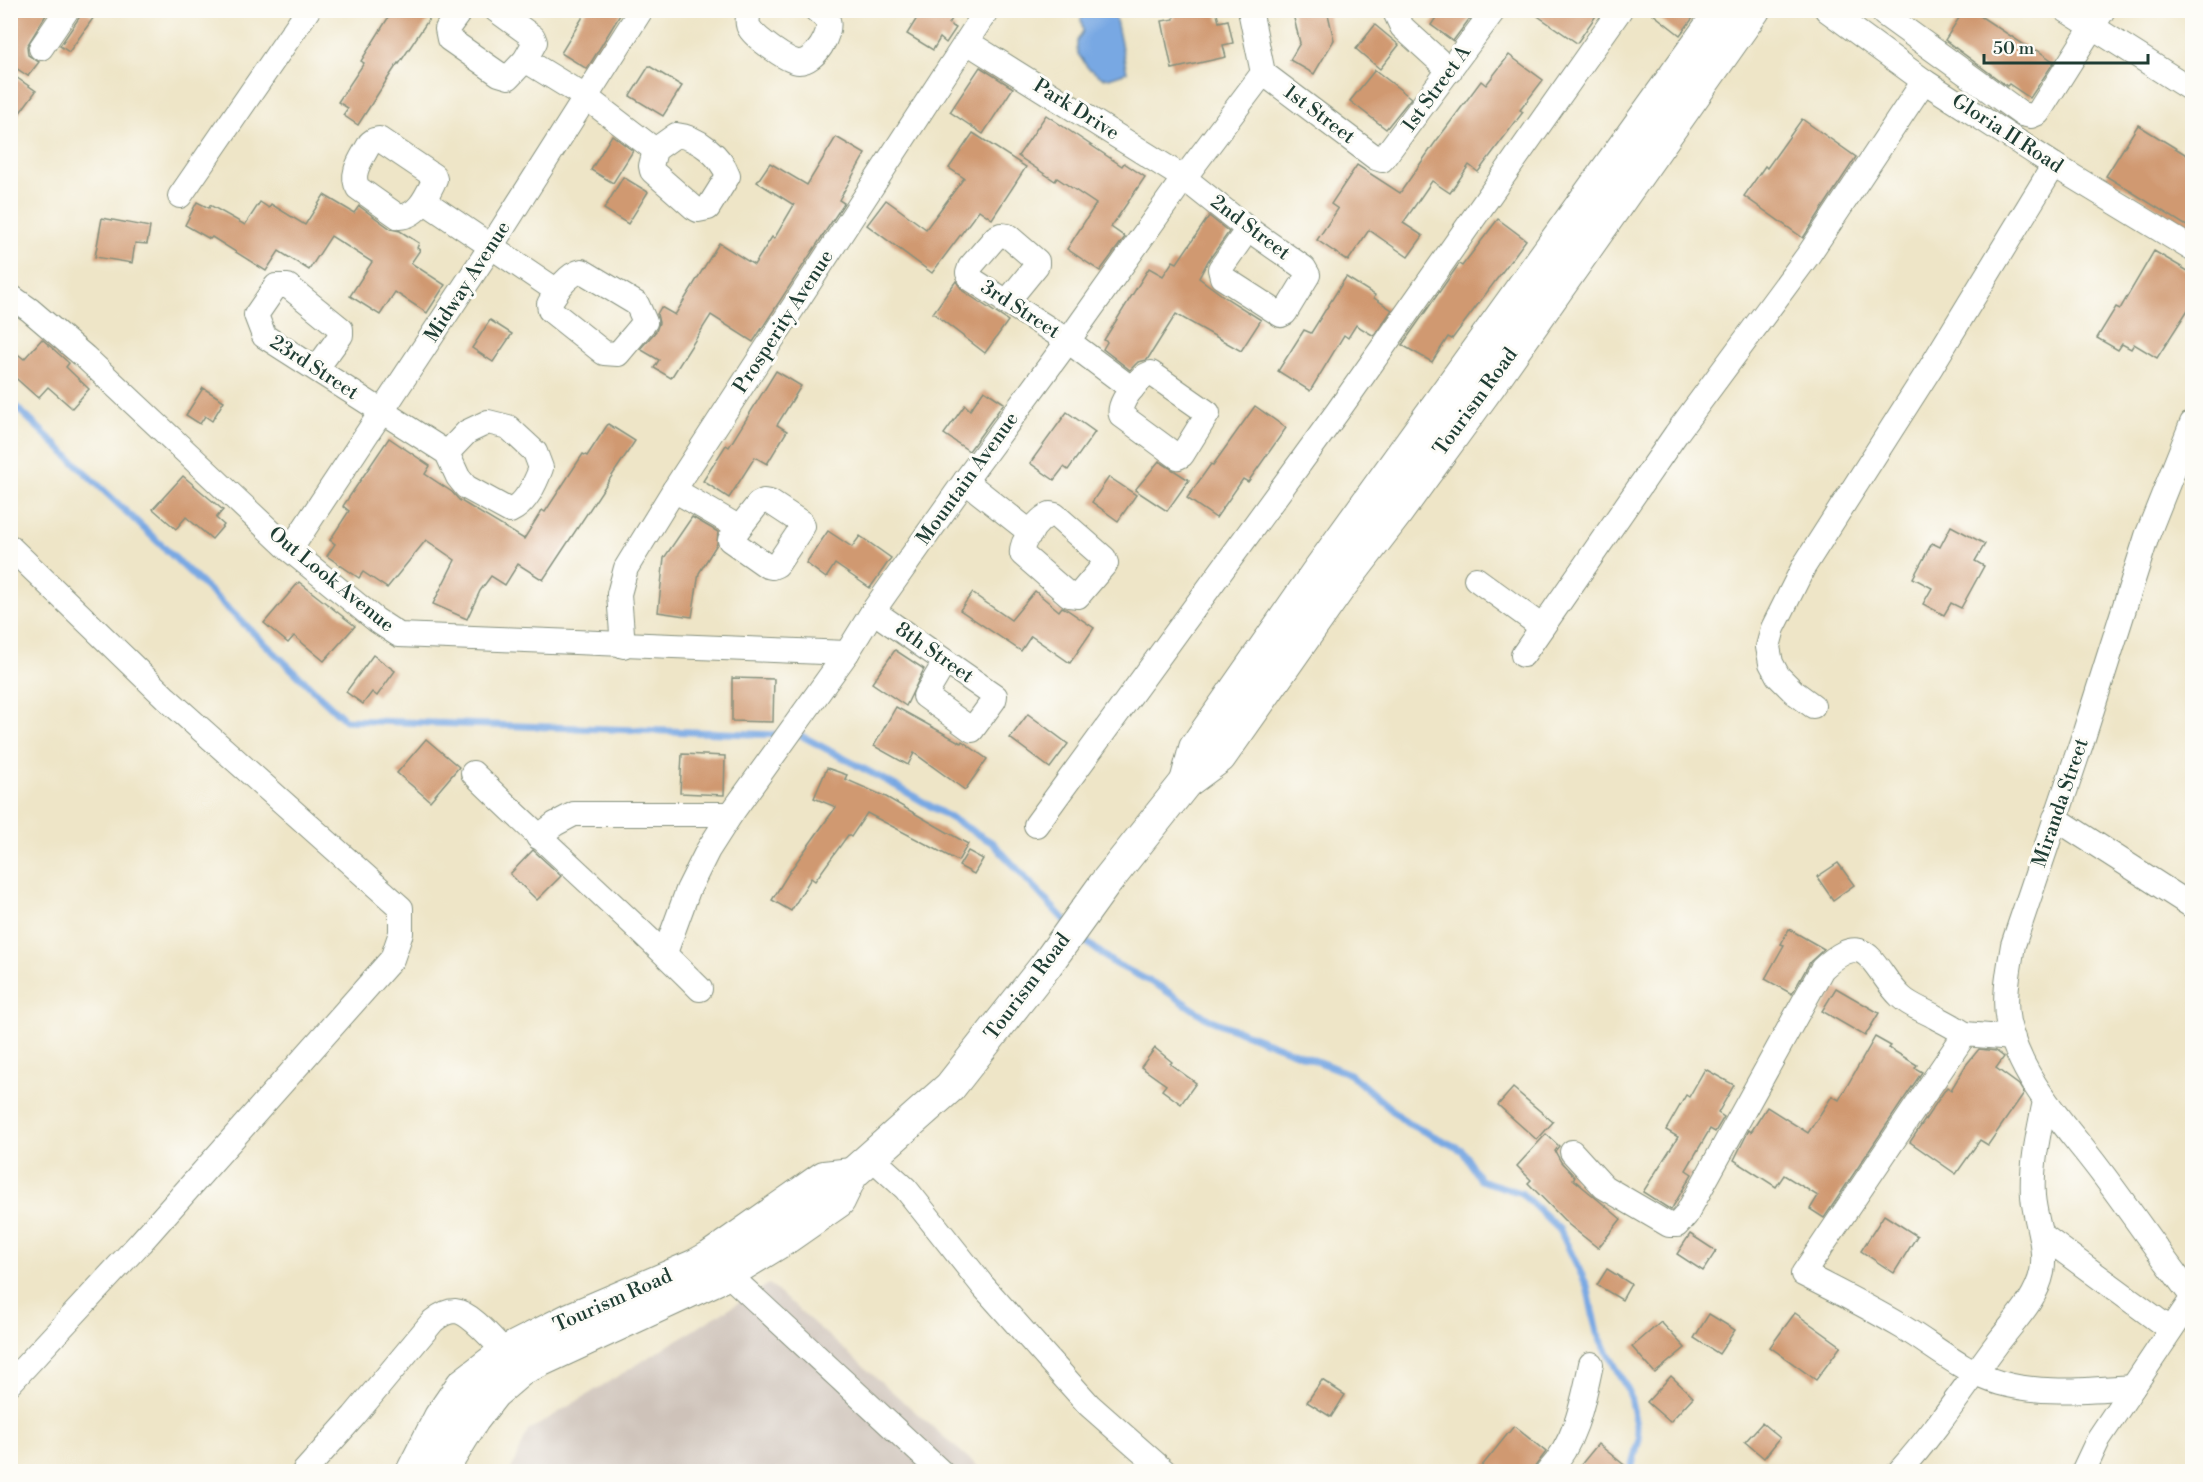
<svg xmlns="http://www.w3.org/2000/svg" width="2203" height="1482" font-family="'Libre Bodoni',serif">
<style>
.industrial{fill:#cec2b9}
.water{fill:#78a8e3;stroke:#4c728c;stroke-width:1.5}
.lines{fill:none;stroke-linecap:round;stroke-linejoin:round}
.stream{stroke:#78a8e3;stroke-width:7}
.building{fill:#d09971}
.minor-casing{stroke:#86917e;stroke-width:26}
.major-casing{stroke:#86917e;stroke-width:34}
.minor{stroke:#fff;stroke-width:24}
.major{stroke:#fff;stroke-width:32}
.labels{text-anchor:middle;dominant-baseline:central;stroke-width:6;stroke-linejoin:round;paint-order:stroke}
.street-label{font-size:20px;fill:#1f3d34;stroke:#fdfcf7}
</style>
<rect width="100%" height="100%" fill="#fdfcf7"/>
<filter id="ink" filterUnits="userSpaceOnUse"><feTurbulence type="fractalNoise" baseFrequency=".0167" numOctaves="2"/><feDisplacementMap in="SourceGraphic" scale="12" xChannelSelector="R" yChannelSelector="G"/><feConvolveMatrix kernelMatrix="1 2 1 2 8 2 1 2 1" color-interpolation-filters="sRGB"/></filter>
<filter id="wash" filterUnits="userSpaceOnUse"><feTurbulence type="fractalNoise" baseFrequency=".008" numOctaves="4" result="noise"/><feDisplacementMap in="SourceGraphic" scale="24" xChannelSelector="R" yChannelSelector="G"/><feGaussianBlur stdDeviation="1.35" result="paint"/><feColorMatrix in="noise" values="0 0 0 0 0 0 0 0 0 0 0 0 0 0 0 0 0 1.4 0 .05"/><feComposite in="paint" operator="in"/></filter>
<g filter="url(#wash)">
<rect width="100%" height="100%" fill="#eee5c7"/>
<polygon class="industrial" points="769,1284 983,1471 510,1472 528,1431"/>
<polygon class="water" points="1088,11 1114,11 1127,72 1109,78 1103,78 1088,68 1078,54 1077,48 1077,41 1083,31 1081,19 1084,12"/>
<g class="lines">
<g class="stream">
<polyline points="10,401 345,720 782,735"/>
<polyline points="793,735 800,735 898,787 993,843 1067,923"/>
<polyline points="1079,936 1112,962 1159,986 1208,1019 1350,1074 1407,1123 1462,1150 1480,1180 1521,1193 1560,1230 1587,1286 1597,1333 1629,1392 1639,1439 1630,1472"/>
</g>
</g>
<g id="blocks">
<g class="building">
<polygon points="17,10 49,10 27,46 28,55 39,62 28,76 10,64 10,20"/>
<polygon points="81,10 85,10 94,17 69,52 60,46 79,18"/>
<polygon points="393,10 435,10 399,64 398,63 388,78 358,125 343,115 348,108 338,102 364,63 361,61"/>
<polygon points="587,10 623,10 587,69 561,53"/>
<polygon points="922,10 957,10 949,24 956,28 946,43 940,38 933,50 907,34"/>
<polygon points="1172,10 1216,10 1219,22 1228,20 1233,43 1223,45 1226,57 1172,69 1162,21 1174,19"/>
<polygon points="1292,10 1327,10 1334,40 1314,74 1290,60 1300,43"/>
<polygon points="1441,10 1476,10 1453,41 1431,25"/>
<polygon points="1529,10 1600,10 1577,43"/>
<polygon points="1648,10 1699,10 1680,35"/>
<polygon points="1964,10 1971,10 2035,52 2037,50 2054,62 2030,98 2009,84 2007,86 1945,40"/>
<polygon points="1375,25 1399,45 1380,69 1356,49"/>
<polygon points="1509,55 1543,80 1520,110 1523,112 1478,172 1469,165 1450,193 1432,181 1403,223 1423,236 1408,257 1369,230 1348,261 1317,240 1338,209 1331,204 1357,165 1400,193 1434,144 1481,81 1486,85"/>
<polygon points="649,66 682,86 663,116 630,96"/>
<polygon points="980,67 1013,88 983,134 950,112"/>
<polygon points="1375,70 1411,98 1386,129 1350,101"/>
<polygon points="10,73 36,91 10,126"/>
<polygon points="1046,115 1122,166 1124,163 1145,177 1111,227 1125,237 1100,271 1067,249 1096,204 1057,178 1055,181 1018,156"/>
<polygon points="1802,119 1856,157 1803,238 1744,196 1765,166 1767,168"/>
<polygon points="2138,125 2193,159 2193,230 2106,176"/>
<polygon points="973,133 1026,167 992,219 979,210 932,273 867,225 886,200 926,229 964,178 949,168"/>
<polygon points="612,135 633,151 613,183 591,170"/>
<polygon points="836,137 865,154 839,200 844,203 753,342 711,315 671,378 654,368 659,360 640,349 656,331 659,323 657,314 661,307 675,315 719,243 754,265 772,237 774,239 794,205 757,182 770,163 807,185"/>
<polygon points="623,177 648,192 628,224 604,209"/>
<polygon points="324,195 354,213 359,206 391,229 400,231 419,243 417,248 420,250 411,263 445,285 427,313 395,292 380,315 350,296 372,262 331,236 309,270 279,251 266,271 212,237 210,239 185,225 197,202 209,208 210,205 245,225 260,202 269,208 271,204 305,225"/>
<polygon points="1209,216 1229,232 1208,261 1199,278 1226,298 1261,320 1241,351 1176,314 1147,360 1138,362 1130,370 1103,349 1107,342 1104,340 1149,268 1163,276 1173,261 1177,263"/>
<polygon points="102,218 150,227 147,244 135,243 132,263 95,257"/>
<polygon points="1498,219 1526,240 1452,339 1448,337 1432,362 1402,345 1459,264 1462,266"/>
<polygon points="2154,251 2193,274 2193,302 2157,358 2134,344 2131,349 2122,344 2118,350 2097,338 2116,307 2120,309"/>
<polygon points="1346,277 1375,295 1374,298 1392,310 1374,336 1356,325 1348,338 1344,335 1310,391 1278,371 1304,330 1311,333"/>
<polygon points="956,281 963,291 1008,321 985,353 933,313"/>
<polygon points="490,320 512,334 493,362 472,348"/>
<polygon points="42,339 69,363 66,367 89,389 72,408 48,387 38,398 10,373 10,348 24,359"/>
<polygon points="776,371 801,386 777,425 787,431 767,464 755,457 729,498 703,481 726,445 729,447"/>
<polygon points="203,388 224,401 212,421 205,416 200,424 186,415"/>
<polygon points="984,390 1004,403 969,451 944,434 965,405 970,410"/>
<polygon points="1255,406 1286,428 1248,482 1243,479 1216,518 1187,498 1211,464 1213,465"/>
<polygon points="1067,412 1095,432 1068,470 1064,467 1054,480 1030,463"/>
<polygon points="608,424 635,441 543,580 518,564 505,585 491,576 480,591 467,619 433,604 455,560 426,540 387,588 363,572 359,578 327,556 335,544 330,540 349,511 343,506 389,438 430,466 425,474 452,492 459,500 524,539 542,510 545,512 583,454 587,456"/>
<polygon points="1159,461 1189,480 1167,511 1135,490"/>
<polygon points="183,476 223,510 216,518 224,525 212,539 186,517 176,529 153,509"/>
<polygon points="1109,477 1136,495 1118,521 1092,502"/>
<polygon points="692,517 718,532 717,544 699,573 692,617 658,612 664,558"/>
<polygon points="1951,526 1985,544 1975,561 1984,566 1961,608 1951,603 1944,615 1923,604 1932,588 1913,578 1932,543 1940,547"/>
<polygon points="828,531 852,547 860,536 891,558 870,588 835,564 826,578 806,563"/>
<polygon points="299,582 355,626 324,661 294,636 288,643 264,623"/>
<polygon points="1035,591 1059,611 1062,607 1066,609 1094,628 1070,663 1031,636 1021,651 960,610 972,593 1011,620"/>
<polygon points="895,650 924,669 906,706 872,683"/>
<polygon points="373,655 395,671 377,696 372,692 363,704 346,692"/>
<polygon points="732,678 774,679 773,722 732,721"/>
<polygon points="896,707 961,743 962,741 987,759 965,790 914,753 908,765 874,746"/>
<polygon points="1028,714 1068,744 1050,768 1010,738"/>
<polygon points="426,739 459,767 430,801 397,773"/>
<polygon points="682,754 725,756 724,795 680,793"/>
<polygon points="827,768 847,775 845,779 886,797 968,844 958,861 867,813 851,837 848,835 815,881 811,878 791,911 772,900 790,871 836,807 814,798"/>
<polygon points="533,850 561,876 537,900 510,874"/>
<polygon points="968,851 983,859 974,874 959,866"/>
<polygon points="1838,863 1854,885 1833,900 1817,877"/>
<polygon points="1789,929 1824,949 1810,962 1792,994 1765,979 1784,945 1781,944"/>
<polygon points="1836,988 1879,1013 1865,1036 1822,1011"/>
<polygon points="1875,1037 1891,1046 1889,1048 1917,1065 1915,1068 1922,1072 1824,1218 1810,1209 1818,1196 1784,1175 1776,1187 1734,1160 1749,1130 1751,1132 1767,1107 1808,1133 1832,1096 1839,1100"/>
<polygon points="1155,1048 1172,1062 1170,1064 1196,1083 1181,1104 1162,1090 1166,1085 1141,1067"/>
<polygon points="1979,1049 1996,1051 2004,1057 1996,1068 2019,1085 2024,1093 1988,1145 1980,1140 1956,1174 1910,1142 1947,1087 1951,1090 1966,1065"/>
<polygon points="1705,1069 1734,1085 1718,1113 1724,1117 1715,1132 1710,1129 1686,1170 1692,1174 1671,1210 1643,1192 1678,1137 1666,1130 1686,1095 1689,1097"/>
<polygon points="1513,1088 1553,1122 1537,1140 1498,1105"/>
<polygon points="1546,1134 1559,1146 1555,1151 1561,1162 1575,1177 1573,1179 1621,1219 1598,1248 1569,1225 1528,1183 1531,1180 1517,1166"/>
<polygon points="1884,1215 1917,1236 1894,1273 1861,1251"/>
<polygon points="1690,1234 1716,1251 1703,1271 1677,1254"/>
<polygon points="1607,1269 1631,1284 1622,1300 1597,1285"/>
<polygon points="1795,1313 1841,1346 1816,1380 1770,1347"/>
<polygon points="1709,1314 1735,1330 1719,1354 1694,1338"/>
<polygon points="1661,1322 1685,1348 1655,1373 1632,1347"/>
<polygon points="1671,1376 1693,1397 1670,1422 1647,1402"/>
<polygon points="1322,1380 1345,1395 1331,1417 1307,1402"/>
<polygon points="1762,1423 1780,1438 1764,1458 1745,1442"/>
<polygon points="1514,1426 1546,1452 1531,1472 1477,1472"/>
<polygon points="1598,1444 1633,1472 1575,1472"/>
</g>
</g>
</g>
<g filter="url(#ink)">
<use href="#blocks" fill-opacity="0" stroke="#86917e" stroke-width="1.5"/>
<g class="lines">
<defs>
<g id="minor">
<polyline points="461,10 447,29 449,39 499,74 509,77 525,60 535,42 533,37 496,10"/>
<path d="M749,10C748,16 746,24 750,29C756,38 789,63 799,62C815,62 832,34 828,20L816,10"/>
<polyline points="1394,10 1402,27 1450,71"/>
<polyline points="1827,10 1924,81 2054,165 2192,249"/>
<polyline points="2066,10 2192,90"/>
<polyline points="1884,14 2022,114 2031,116 2038,113 2103,10"/>
<polyline points="967,42 1184,178 1248,229 1304,268 1308,275 1285,313 1281,315 1222,277 1220,269 1248,229"/>
<polyline points="41,48 67,10"/>
<polyline points="525,60 587,98 655,150"/>
<polyline points="1263,73 1376,158 1382,160 1494,10"/>
<path d="M676,135C698,137 721,156 728,176L708,208L698,210L693,207L652,171L651,166L655,150Z"/>
<path d="M379,139L434,176L435,179C427,195 419,216 399,217L358,188C349,173 363,157 370,143L374,140Z"/>
<polyline points="180,196 308,10"/>
<polyline points="424,201 557,291"/>
<path d="M582,271L637,304L645,322L618,354L604,353L550,310L549,304C557,291 567,274 582,271Z"/>
<polyline points="10,296 30,310 85,357 290,550 376,620 399,635 847,653"/>
<polyline points="1006,303 1037,265 1037,261 1008,236 1001,235 995,238 970,267 968,273 971,279 1068,341 1132,389"/>
<path d="M317,368L341,335V329L288,286H276L256,315L264,336L447,453L458,477L466,487L510,511C526,504 535,484 541,468L535,452L508,427L488,422L467,432L447,453"/>
<path d="M1151,373L1208,413L1182,455L1178,457L1121,415C1117,403 1139,377 1151,373Z"/>
<path d="M2192,423L2147,536L2083,738L2013,945C2009,969 2003,998 2008,1022C2020,1079 2064,1123 2098,1168C2130,1210 2160,1255 2192,1296"/>
<polyline points="965,481 1031,533"/>
<polyline points="674,490 738,527"/>
<polygon points="764,501 770,502 802,523 803,526 777,565 772,567 767,566 730,540 758,504"/>
<path d="M1050,514L1055,515L1104,558L1106,563L1078,596L1069,595L1022,554C1020,541 1039,519 1050,514Z"/>
<polyline points="10,547 166,698 401,908 401,933 392,959 140,1243 10,1383"/>
<polyline points="290,550 492,245 641,10"/>
<polyline points="1476,579 1542,627"/>
<polyline points="873,611 995,696 994,700 972,730 925,696 945,662"/>
<polyline points="623,646 619,594 626,568 674,490 987,10"/>
<polyline points="1523,655 1676,434 1809,254 1924,81"/>
<polyline points="1813,706 1794,692 1778,676 1771,663 1768,647 1773,628 1804,566 1931,367 2054,165"/>
<path d="M473,773C548,847 627,915 700,989"/>
<polyline points="2055,818 2192,906"/>
<polyline points="1036,825 1338,411 1620,10"/>
<polyline points="538,837 555,824 574,814 731,814"/>
<polyline points="665,953 688,890 708,850 731,814 847,653 873,611 965,481 1068,341 1184,178 1263,73 1250,10"/>
<path d="M2013,1038L1965,1034L1803,1274C1837,1291 1871,1308 1904,1328C1935,1347 1965,1373 2000,1383C2044,1395 2088,1390 2133,1387"/>
<path d="M1572,1152L1604,1187L1669,1225H1677L1686,1215L1822,969C1869,925 1871,968 1901,997C1910,1006 1926,1011 1937,1018C1947,1023 1956,1028 1965,1034"/>
<polyline points="871,1157 906,1189 983,1286 1089,1405 1165,1472"/>
<polyline points="2042,1235 2171,1330"/>
<polyline points="716,1263 941,1472"/>
<path d="M304,1472L354,1416L433,1321C439,1316 447,1311 455,1311C470,1312 494,1341 505,1352"/>
<path d="M1548,1472C1576,1442 1583,1402 1591,1364"/>
<path d="M1899,1472C1935,1432 1964,1388 1996,1345C2013,1322 2036,1301 2042,1272C2047,1246 2035,1221 2033,1196C2031,1164 2039,1131 2045,1101"/>
<polyline points="2083,1472 2099,1438 2192,1299"/>
</g>
<g id="major">
<polyline points="1186,782 1195,748 1316,574 1722,10"/>
<polyline points="412,1472 440,1417 462,1385 505,1352 570,1319 694,1266 710,1257 824,1177 852,1174"/>
<polyline points="441,1472 473,1420 494,1393 522,1369 727,1274 783,1240 839,1201 852,1174 950,1087 1047,964 1104,885 1186,782 1220,757 1339,588 1395,515 1489,386 1754,10"/>
</g>
</defs>
<use href="#minor" class="minor-casing"/>
<use href="#major" class="major-casing"/>
<use href="#minor" class="minor"/>
<use href="#major" class="major"/>
</g>
</g>
<g class="labels">
<g class="street-label">
<text transform="translate(1437 89) rotate(-54)">1st Street A</text>
<text transform="translate(1076 110) rotate(32)">Park Drive</text>
<text transform="translate(1319 115) rotate(37)">1st Street</text>
<text transform="translate(2007 134) rotate(33)">Gloria II Road</text>
<text transform="translate(1250 228) rotate(37)">2nd Street</text>
<text transform="translate(468 282) rotate(-57)">Midway Avenue</text>
<text transform="translate(1020 310) rotate(33)">3rd Street</text>
<text transform="translate(784 322) rotate(-57)">Prosperity Avenue</text>
<text transform="translate(314 368) rotate(33)">23rd Street</text>
<text transform="translate(1476 402) rotate(-54)">Tourism Road</text>
<text transform="translate(968 479) rotate(-54)">Mountain Avenue</text>
<text transform="translate(331 580) rotate(39)">Out Look Avenue</text>
<text transform="translate(934 653) rotate(35)">8th Street</text>
<text transform="translate(2061 803) rotate(-71)">Miranda Street</text>
<text transform="translate(1028 987) rotate(-53)">Tourism Road</text>
<text transform="translate(613 1301) rotate(-24)">Tourism Road</text>
</g>
</g>
<rect width="2203" height="1482" fill="none" stroke="#fdfcf7" stroke-width="36"/>
<path d="M1984 54v9h164v-9" fill="none" stroke="#1f3d34" stroke-width="3"/>
<text x="1993" y="54" font-size="18" fill="#1f3d34" stroke="#fdfcf7" stroke-width="4.5" paint-order="stroke">50 m</text>
</svg>
